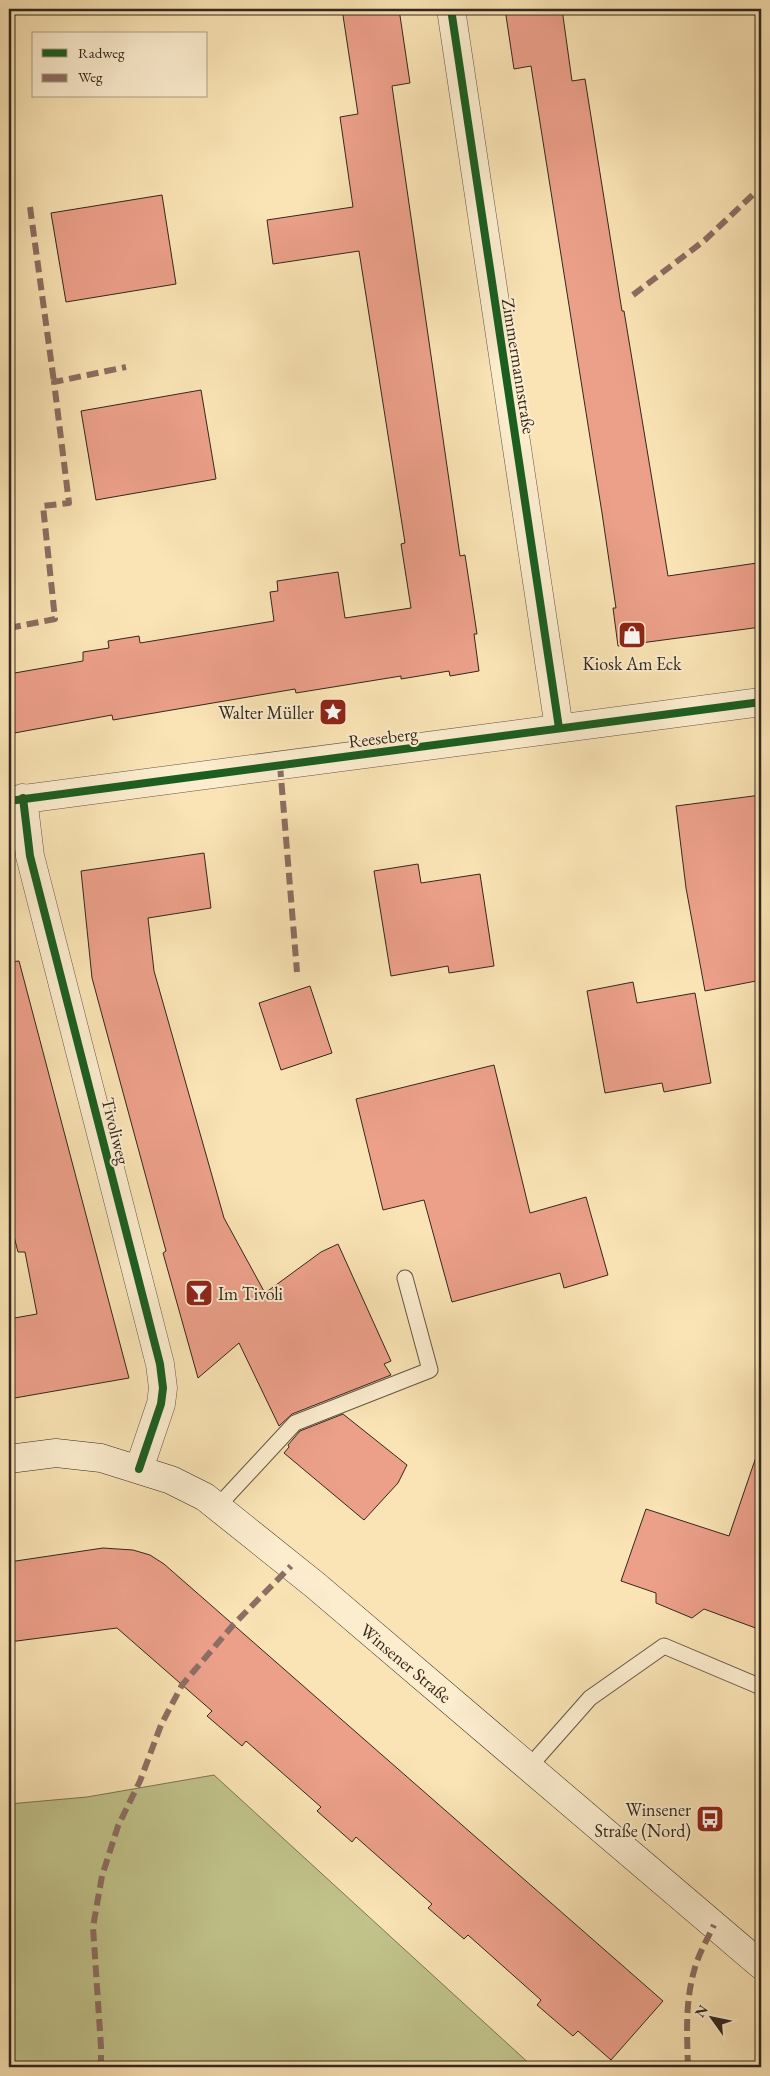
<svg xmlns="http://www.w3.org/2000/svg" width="770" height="2076" font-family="'EB Garamond',serif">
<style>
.green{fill:#c1c38b;stroke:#7a7554}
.building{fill:#eca08a;stroke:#32271d}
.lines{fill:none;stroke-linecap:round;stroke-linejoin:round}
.lane-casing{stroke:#645643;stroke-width:17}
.street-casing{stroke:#645643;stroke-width:29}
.secondary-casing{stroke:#32271d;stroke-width:29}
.lane{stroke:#fcedcf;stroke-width:15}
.street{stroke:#fcedcf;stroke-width:28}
.secondary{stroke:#fcedcf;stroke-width:28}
.quiet{stroke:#8d6e63;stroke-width:6;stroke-dasharray:12 6;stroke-linecap:butt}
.cycleway-casing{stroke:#fcedcf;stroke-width:11}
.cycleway{stroke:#1b5e20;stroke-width:8}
.labels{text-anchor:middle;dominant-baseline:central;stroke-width:4;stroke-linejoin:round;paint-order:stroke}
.street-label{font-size:18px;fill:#32271d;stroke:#fcedcf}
.poi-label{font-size:18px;fill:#32271d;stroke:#fcedcf;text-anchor:end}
</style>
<rect width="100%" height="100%" fill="#fae4b5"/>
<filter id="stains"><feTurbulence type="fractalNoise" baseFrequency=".004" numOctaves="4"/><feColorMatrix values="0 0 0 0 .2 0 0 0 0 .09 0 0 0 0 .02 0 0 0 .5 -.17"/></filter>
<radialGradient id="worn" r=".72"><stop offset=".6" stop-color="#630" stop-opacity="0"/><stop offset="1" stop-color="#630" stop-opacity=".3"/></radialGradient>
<polygon class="green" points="214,1775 533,2067 9,2067 9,1804 87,1797"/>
<g class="building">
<polygon points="342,9 399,9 410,83 392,86 460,556 465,555 477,634 474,634 479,671 450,676 449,671 401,679 401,676 296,693 295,689 113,720 112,715 9,734 9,674 83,661 83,652 109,648 108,641 139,636 140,643 274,621 270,592 278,591 277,581 338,572 345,618 411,608 401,544 405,543 359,251 273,264 267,220 353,207 340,117 358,114"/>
<polygon points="505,9 562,9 572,81 585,79 622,311 624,311 668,576 757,563 757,568 761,568 761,627 618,646 613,608 616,608 602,513 531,66 514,69"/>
<polygon points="162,195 176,284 66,302 51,213"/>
<polygon points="201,390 216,479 96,500 81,411"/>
<polygon points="761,795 761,980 705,991 686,888 676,806"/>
<polygon points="204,853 211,908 148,918 154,971 224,1218 265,1293 321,1252 338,1244 391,1361 384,1364 391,1375 292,1414 279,1426 239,1343 198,1378 163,1253 166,1251 92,978 81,871"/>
<polygon points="418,864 421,883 480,874 494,966 449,973 448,966 391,976 374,871"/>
<polygon points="19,961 129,1378 9,1399 9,1319 37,1314 25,1252 18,1252 9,1217 9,962"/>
<polygon points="633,982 637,1003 695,993 711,1083 664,1092 662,1083 605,1093 587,991"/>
<polygon points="310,986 332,1053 281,1070 259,1003"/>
<polygon points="494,1065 530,1213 586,1197 608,1275 564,1288 560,1273 452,1302 424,1200 383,1210 356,1099"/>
<polygon points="343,1414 407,1465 398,1483 364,1520 284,1453 289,1447 288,1445 300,1431"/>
<polygon points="756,1457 761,1458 761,1630 704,1609 692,1618 656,1603 656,1593 621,1581 646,1509 729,1536"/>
<polygon points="103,1548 133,1550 150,1555 164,1564 663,2001 611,2060 578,2031 573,2036 537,2005 541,2000 468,1935 464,1939 428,1908 432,1904 356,1837 352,1842 317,1811 321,1807 246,1741 242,1746 207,1716 212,1711 117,1628 9,1642 9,1562"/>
</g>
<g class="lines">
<defs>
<g id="lane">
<polyline points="218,1506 295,1423 430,1370 405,1278"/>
<polyline points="529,1767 590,1698 664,1646 761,1687"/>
</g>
<g id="street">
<polyline points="451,9 559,728"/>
<polyline points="23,798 30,856 160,1364 163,1388 161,1404 139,1469"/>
<polyline points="9,801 761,702"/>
</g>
<polyline id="secondary" points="9,1459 56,1453 101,1458 171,1480 205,1497 315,1585 761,1965"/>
</defs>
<use href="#lane" class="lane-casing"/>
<use href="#street" class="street-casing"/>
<use href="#secondary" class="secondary-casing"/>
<use href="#lane" class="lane"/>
<use href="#street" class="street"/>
<use href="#secondary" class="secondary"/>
<g class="quiet">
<polyline points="30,207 54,382"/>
<polyline points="633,295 705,240 761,187"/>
<polyline points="9,628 55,619 43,506 69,503 54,382 126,367"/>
<polyline points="280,765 297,972"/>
<polyline points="101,2067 101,2047 93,1927 102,1876 118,1826 140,1781 161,1725 182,1685 234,1624 291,1566"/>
<path d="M688,2067C687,2035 685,2003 694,1971C698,1955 707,1940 714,1925"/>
</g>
<defs>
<g id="cycleway">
<polyline points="451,9 559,728"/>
<polyline points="23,798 30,856 160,1364 163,1388 161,1404 139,1469"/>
<polyline points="9,801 761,702"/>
</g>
</defs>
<use href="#cycleway" class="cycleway-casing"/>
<use href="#cycleway" class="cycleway"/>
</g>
<defs>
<symbol id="shop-square" viewBox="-11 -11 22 22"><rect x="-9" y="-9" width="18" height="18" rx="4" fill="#8f2418" stroke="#fcedcf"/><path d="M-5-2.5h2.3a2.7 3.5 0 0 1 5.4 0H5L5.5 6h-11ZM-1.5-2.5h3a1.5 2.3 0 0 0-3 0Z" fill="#fff"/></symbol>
<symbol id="sight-square" viewBox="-11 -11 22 22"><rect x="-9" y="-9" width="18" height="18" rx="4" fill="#8f2418" stroke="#fcedcf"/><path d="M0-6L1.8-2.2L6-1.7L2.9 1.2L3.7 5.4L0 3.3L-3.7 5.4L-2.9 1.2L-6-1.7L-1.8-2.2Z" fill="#fff"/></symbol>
<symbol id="bar-square" viewBox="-11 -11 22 22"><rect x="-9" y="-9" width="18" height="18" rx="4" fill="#8f2418" stroke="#fcedcf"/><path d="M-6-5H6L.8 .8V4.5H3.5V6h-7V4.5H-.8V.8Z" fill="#fff"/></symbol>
<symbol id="bus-square" viewBox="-11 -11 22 22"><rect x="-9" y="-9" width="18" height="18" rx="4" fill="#8f2418" stroke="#fcedcf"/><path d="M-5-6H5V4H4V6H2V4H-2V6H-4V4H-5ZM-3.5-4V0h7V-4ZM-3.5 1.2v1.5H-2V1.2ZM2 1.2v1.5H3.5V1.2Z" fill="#fff"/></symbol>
</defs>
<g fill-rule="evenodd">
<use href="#shop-square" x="616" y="619" width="32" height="32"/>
<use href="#sight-square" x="317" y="696" width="32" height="32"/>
<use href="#bar-square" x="183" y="1277" width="32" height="32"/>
<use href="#bus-square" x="694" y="1803" width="32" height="32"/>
</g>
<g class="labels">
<g class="street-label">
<text transform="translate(519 366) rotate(81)">Zimmermannstraße</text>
<text transform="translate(383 737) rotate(-7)">Reeseberg</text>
<text transform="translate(116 1131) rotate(76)">Tivoliweg</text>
<text transform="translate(406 1663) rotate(40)">Winsener Straße</text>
</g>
<g class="poi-label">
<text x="632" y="663" text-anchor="middle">Kiosk Am Eck</text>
<text x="314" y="712">Walter Müller</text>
<text x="218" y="1293" text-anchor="start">Im Tivoli</text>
<text x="691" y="1809">Winsener<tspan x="691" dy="21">Straße (Nord)</tspan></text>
</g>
</g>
<rect width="770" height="2076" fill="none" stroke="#fae4b5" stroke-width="30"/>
<rect x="10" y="10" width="750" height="2056" fill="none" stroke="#32271d" stroke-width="2.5"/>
<rect x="15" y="15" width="740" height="2046" fill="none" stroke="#32271d"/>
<rect x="32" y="32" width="175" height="65" fill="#fcedcf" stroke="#ab9e88"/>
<rect x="42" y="49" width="25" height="8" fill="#1b5e20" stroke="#ab9e88"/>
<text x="78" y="58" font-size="15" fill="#32271d">Radweg</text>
<rect x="42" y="74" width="25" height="8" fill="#8d6e63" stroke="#ab9e88"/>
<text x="78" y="82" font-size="15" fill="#32271d">Weg</text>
<g transform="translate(712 2018) rotate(303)" stroke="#fcedcf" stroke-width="4" paint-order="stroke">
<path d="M0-4L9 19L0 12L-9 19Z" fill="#32271d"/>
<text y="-8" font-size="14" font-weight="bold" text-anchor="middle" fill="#32271d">N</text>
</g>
<rect width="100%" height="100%" filter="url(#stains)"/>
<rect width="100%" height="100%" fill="url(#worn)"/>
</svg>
